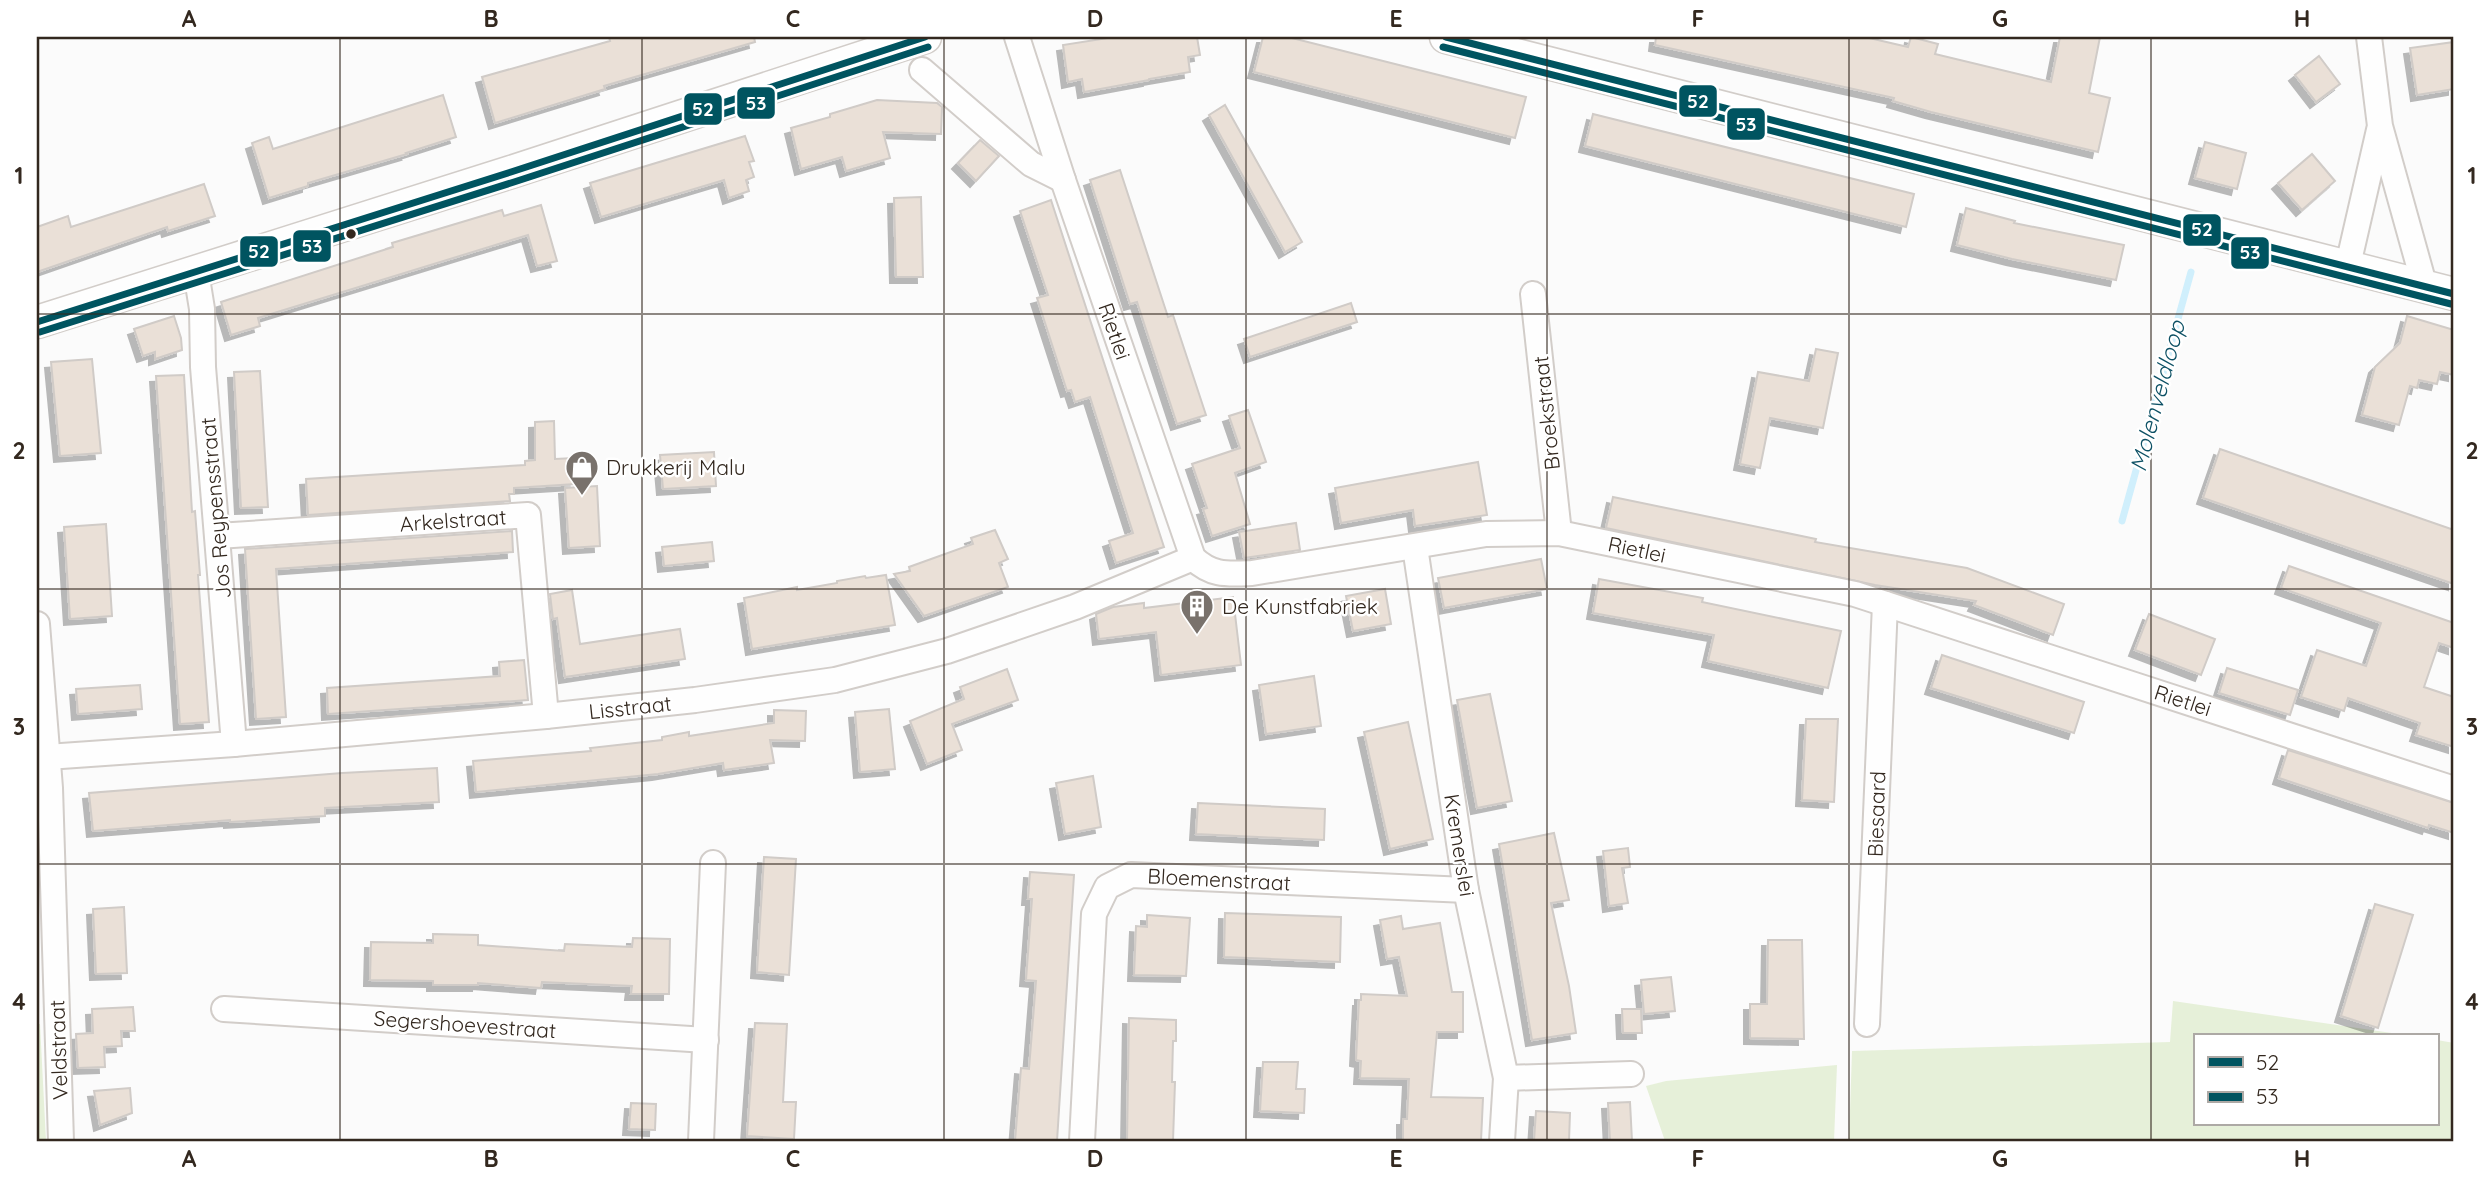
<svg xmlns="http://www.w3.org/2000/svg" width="2491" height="1178" font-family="Quicksand,sans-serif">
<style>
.green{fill:#e6f0d9}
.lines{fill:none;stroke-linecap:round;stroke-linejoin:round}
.stream{stroke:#d0effc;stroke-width:7}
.building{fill:#eae0d7;stroke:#d0cbc7;stroke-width:2;filter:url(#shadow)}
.minor-casing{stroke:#d2cdc9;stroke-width:28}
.tertiary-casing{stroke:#d2cdc9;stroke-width:35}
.minor{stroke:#fefefe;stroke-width:24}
.tertiary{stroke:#fefefe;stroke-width:32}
.bus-1-casing{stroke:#fff;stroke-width:12}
.bus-2-casing{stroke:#fff;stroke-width:12}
.bus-1{stroke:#005460;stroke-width:7}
.bus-2{stroke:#005460;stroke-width:7}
.grid{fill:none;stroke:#33281f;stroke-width:2;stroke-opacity:0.55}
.bus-dot{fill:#33281f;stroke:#fff;stroke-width:2.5}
.labels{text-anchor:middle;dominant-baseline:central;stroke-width:5;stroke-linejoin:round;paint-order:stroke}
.street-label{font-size:21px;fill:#33281f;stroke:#fff}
.poi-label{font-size:21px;fill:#33281f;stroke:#fff;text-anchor:start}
.water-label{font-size:23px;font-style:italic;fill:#0d5165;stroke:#fff}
.line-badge{stroke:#fff;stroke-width:2.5}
.badge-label{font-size:19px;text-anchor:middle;font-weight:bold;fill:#fff}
.neatline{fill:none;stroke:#33281f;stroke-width:2.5}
.grid-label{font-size:23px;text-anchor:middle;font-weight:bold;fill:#33281f}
</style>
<defs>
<filter id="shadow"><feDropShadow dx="-6" dy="6" stdDeviation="0" flood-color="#0004"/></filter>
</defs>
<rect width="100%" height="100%" fill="#fbfbfb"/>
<g class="green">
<polygon points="2173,1001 2412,1036 2195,1036 2195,1124 2437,1124 2437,1040 2454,1043 2454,1141 1849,1141 1852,1051 2170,1042"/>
<polygon points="37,1024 40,1024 46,1141 37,1141"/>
<polygon points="1837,1065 1834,1141 1665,1141 1646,1086 1666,1081"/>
</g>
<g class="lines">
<polyline class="stream" points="2122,521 2191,272"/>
</g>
<g class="building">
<polygon points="609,37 754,37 755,42 604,86 605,89 495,123 482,77 610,41"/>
<polygon points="1114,37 1197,37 1200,55 1188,57 1190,72 1149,79 1149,80 1084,92 1082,79 1068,82 1063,45"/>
<polygon points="1263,37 1288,37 1526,97 1515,138 1254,72"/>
<polygon points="1656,37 1865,37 1908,47 1911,37 1938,44 1935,54 2051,82 2060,37 2100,37 2089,93 2110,98 2098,152 1931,112 1893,101 1894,98 1655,45"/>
<polygon points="2454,42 2454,89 2417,95 2410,48"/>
<polygon points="2319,56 2340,84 2316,102 2295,75"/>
<polygon points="443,95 456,137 406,153 407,154 308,183 308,186 269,198 252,143 269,137 273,149"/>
<polygon points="877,100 937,103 942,107 941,134 883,132 890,158 846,171 842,157 801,169 791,128 830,117 830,114"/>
<polygon points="1225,105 1302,242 1285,252 1209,115"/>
<polygon points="1593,114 1914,194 1906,227 1585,146"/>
<polygon points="745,136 754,161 749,162 754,177 746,180 749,191 729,198 724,180 601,217 590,183"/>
<polygon points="980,140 999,156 976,181 958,163"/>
<polygon points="2205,142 2246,153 2237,189 2195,178"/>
<polygon points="2312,154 2335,181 2302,210 2278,183"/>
<polygon points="1120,170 1168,317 1173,315 1206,415 1177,424 1137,302 1130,304 1090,180"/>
<polygon points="204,184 215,216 168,231 167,227 37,272 37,227 68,216 71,227"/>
<polygon points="921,197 923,277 896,277 894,198"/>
<polygon points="1051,200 1164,547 1116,563 1109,541 1133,533 1090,397 1075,402 1071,390 1067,391 1037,298 1048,295 1020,211"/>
<polygon points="541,205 557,261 537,266 528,235 258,318 260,326 231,335 221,302 393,247 392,243 502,210 504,216"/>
<polygon points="1966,208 2015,221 2014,223 2124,245 2116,280 2012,259 1957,245"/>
<polygon points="1351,303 1357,322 1250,357 1244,339"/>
<polygon points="174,316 181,338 182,350 155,359 155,352 143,356 134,329"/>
<polygon points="2407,316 2454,330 2454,375 2440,372 2437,384 2419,380 2417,388 2410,386 2399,425 2362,415 2375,367 2400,343"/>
<polygon points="1816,349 1838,353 1823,428 1770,418 1760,468 1740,464 1758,372 1809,381"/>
<polygon points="92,359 101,453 60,456 51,362"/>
<polygon points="260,371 268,507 241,508 234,372"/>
<polygon points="184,375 192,512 195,511 200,575 198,575 209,722 180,724 156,376"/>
<polygon points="1248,410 1266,462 1235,473 1250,524 1212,536 1203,509 1207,508 1192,464 1240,448 1229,416"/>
<polygon points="554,421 555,459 574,458 576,484 514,488 514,494 509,494 510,501 308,515 306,479 525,465 525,461 535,460 535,422"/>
<polygon points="2220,449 2454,530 2454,584 2203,498"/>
<polygon points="714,452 716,486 663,489 660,455"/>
<polygon points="1478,462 1487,515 1415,526 1413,510 1341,523 1335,488"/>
<polygon points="597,486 600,546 569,548 565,488"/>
<polygon points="1613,497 1816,539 1815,542 1967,568 2064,604 2053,635 1974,605 1976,601 1875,585 1606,528"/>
<polygon points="1296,523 1300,550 1244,558 1239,532"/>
<polygon points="106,524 112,616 70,619 64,527"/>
<polygon points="995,530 1008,559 999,563 1008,587 924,616 894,574 910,571 909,567 973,544 971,538"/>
<polygon points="512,531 513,552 276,569 286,717 256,719 245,549"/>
<polygon points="712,542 714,561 664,566 662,547"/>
<polygon points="1541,559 1547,589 1444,608 1438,578"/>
<polygon points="2289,566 2454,623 2454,648 2439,643 2424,687 2454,697 2454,747 2416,735 2420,723 2348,698 2344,711 2301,697 2317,650 2366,666 2381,623 2281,588"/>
<polygon points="886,575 895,625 752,649 744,598 797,587 797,590 837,583 837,581 865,576 866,578"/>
<polygon points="1599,579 1703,598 1702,602 1841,631 1828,688 1708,661 1714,635 1593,613"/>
<polygon points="1385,589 1391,624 1353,631 1346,596"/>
<polygon points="572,590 580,644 680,629 685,659 565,677 557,618 553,619 550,594"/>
<polygon points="1233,597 1241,665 1161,675 1156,632 1099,639 1096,614 1113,607 1144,603 1144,608"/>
<polygon points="2149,614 2215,639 2201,675 2135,650"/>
<polygon points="1942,655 2084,702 2074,733 1931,688"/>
<polygon points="524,660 528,700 328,714 327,688 500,676 499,662"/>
<polygon points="2227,668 2298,690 2290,715 2219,693"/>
<polygon points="1007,669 1018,700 952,724 962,750 927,764 910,721 964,699 960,687"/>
<polygon points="1314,676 1321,726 1266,734 1259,685"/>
<polygon points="140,685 142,709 78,714 76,689"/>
<polygon points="1490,694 1512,801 1477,808 1457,700"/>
<polygon points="889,709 895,769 860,772 855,712"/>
<polygon points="774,710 806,711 805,741 770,740 774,763 724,770 723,763 658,774 476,792 473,761 591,751 590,748 662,740 662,737 689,732 689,736 774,723"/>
<polygon points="1806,719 1838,719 1834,802 1802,800"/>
<polygon points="1408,722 1433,839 1390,849 1364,732"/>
<polygon points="2288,750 2454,803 2454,833 2429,825 2428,828 2279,778"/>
<polygon points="437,768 439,802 325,808 325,816 230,822 230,820 93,831 89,793 342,773"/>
<polygon points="1093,776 1101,827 1065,834 1056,783"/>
<polygon points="1198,803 1325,809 1324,840 1196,834"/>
<polygon points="1554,833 1569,900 1551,903 1569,986 1576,1033 1532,1040 1499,844"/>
<polygon points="1628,848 1630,867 1622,868 1628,903 1609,906 1603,851"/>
<polygon points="764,857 796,859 789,975 757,972"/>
<polygon points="1030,872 1074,875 1057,1141 1015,1141 1021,1068 1029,1069 1036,981 1026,980 1032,899 1028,899"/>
<polygon points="2375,904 2413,915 2378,1028 2341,1016"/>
<polygon points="124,907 127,973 96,974 93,909"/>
<polygon points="1225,913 1341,917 1340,962 1224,957"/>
<polygon points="1147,915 1190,918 1186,976 1134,975 1136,926 1147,927"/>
<polygon points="1401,916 1403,929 1440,923 1452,992 1463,992 1463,1032 1437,1032 1431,1097 1483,1098 1481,1141 1403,1141 1403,1119 1407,1119 1409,1079 1360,1078 1361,1061 1356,1060 1359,1000 1361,1000 1361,994 1407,996 1399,957 1387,959 1380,920"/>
<polygon points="433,934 478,935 478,945 564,951 565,944 632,947 633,938 670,939 669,994 631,994 632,986 542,982 541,988 478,983 478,985 433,985 433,981 370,980 371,942 433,943"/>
<polygon points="1768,940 1802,940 1804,1039 1750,1038 1750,1004 1767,1004"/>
<polygon points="1671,977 1675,1011 1644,1014 1641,980"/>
<polygon points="133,1007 135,1031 121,1031 122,1046 104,1047 105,1067 78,1068 76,1034 93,1033 92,1009"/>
<polygon points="1622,1009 1641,1009 1642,1033 1623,1033"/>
<polygon points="1129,1018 1176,1020 1176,1041 1173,1041 1172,1082 1175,1082 1173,1141 1127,1141"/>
<polygon points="755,1023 787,1024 783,1102 796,1102 794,1139 747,1136"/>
<polygon points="1263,1062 1298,1062 1296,1089 1305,1089 1304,1113 1260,1111"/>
<polygon points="130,1088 132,1113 100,1125 94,1091"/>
<polygon points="1630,1102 1632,1141 1610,1141 1608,1103"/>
<polygon points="631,1103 656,1104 655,1130 629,1129"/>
<polygon points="1536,1111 1570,1113 1569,1141 1534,1141"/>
</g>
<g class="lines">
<defs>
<g id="minor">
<path d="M1017,37L1063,180L1193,558C1212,576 1227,574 1252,573L1486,534L1559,533L1855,594L2454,789"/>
<polyline points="2369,37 2380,126 2424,284"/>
<polyline points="922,70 1031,164 1063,180"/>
<polyline points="2348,265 2379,130"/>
<polyline points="196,272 202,309 203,367 234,744"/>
<polyline points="1533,294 1559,533"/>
<polyline points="218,536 528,515 546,716"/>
<polyline points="1415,547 1466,890 1506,1078 1502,1141"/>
<polyline points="37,624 50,788 61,1141"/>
<polyline points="47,757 234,744 546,716 695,700 835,680 947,651 1075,607 1193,558"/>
<polyline points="224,1009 706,1040"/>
<polyline points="1867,1024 1885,604"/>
<polyline points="1506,1078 1631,1074"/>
<polyline points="701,1141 713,863"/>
<polyline points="1082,1141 1094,914 1107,887 1131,875 1466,890"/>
</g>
<g id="tertiary">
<polyline points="1446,37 2454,294"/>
<polyline points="37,322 511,172 925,37"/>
</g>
</defs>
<use href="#minor" class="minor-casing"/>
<use href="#tertiary" class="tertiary-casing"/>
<use href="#minor" class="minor"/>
<use href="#tertiary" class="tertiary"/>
<defs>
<g id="bus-1">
<polyline points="1446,37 2454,294"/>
<polyline points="37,322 511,172 925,37"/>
</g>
<g id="bus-2">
<polyline points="1443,47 2451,304"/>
<polyline points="40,332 514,182 928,47"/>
</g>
</defs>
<use href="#bus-1" class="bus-1-casing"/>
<use href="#bus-2" class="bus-2-casing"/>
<use href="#bus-1" class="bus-1"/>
<use href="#bus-2" class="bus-2"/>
</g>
<path class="grid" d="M340,37V1141M642,37V1141M944,37V1141M1246,37V1141M1547,37V1141M1849,37V1141M2151,37V1141M37,314H2454M37,589H2454M37,864H2454"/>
<defs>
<symbol id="shop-pin" viewBox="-11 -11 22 30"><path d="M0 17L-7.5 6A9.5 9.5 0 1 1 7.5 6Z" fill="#79726c" stroke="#fff"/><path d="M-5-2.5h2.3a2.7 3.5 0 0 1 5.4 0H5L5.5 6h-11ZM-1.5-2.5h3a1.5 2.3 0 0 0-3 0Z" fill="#fff"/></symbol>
<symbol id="building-pin" viewBox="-11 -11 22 30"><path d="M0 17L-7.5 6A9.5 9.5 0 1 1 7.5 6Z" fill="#79726c" stroke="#fff"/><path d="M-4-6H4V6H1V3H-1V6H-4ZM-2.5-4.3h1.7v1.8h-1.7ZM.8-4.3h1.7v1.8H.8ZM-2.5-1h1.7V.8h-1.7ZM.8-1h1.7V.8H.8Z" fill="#fff"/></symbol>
</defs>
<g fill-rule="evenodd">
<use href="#shop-pin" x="563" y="448" width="38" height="52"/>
<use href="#building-pin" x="1178" y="587" width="38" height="52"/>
</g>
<circle class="bus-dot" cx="351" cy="234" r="6"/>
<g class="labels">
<g class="street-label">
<text transform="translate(1115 331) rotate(71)">Rietlei</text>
<text transform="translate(1546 413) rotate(-96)">Broekstraat</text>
<text transform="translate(215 508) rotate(-95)">Jos Reypensstraat</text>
<text transform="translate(453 520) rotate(-4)">Arkelstraat</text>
<text transform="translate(1637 549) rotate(12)">Rietlei</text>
<text transform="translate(2183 700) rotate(18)">Rietlei</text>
<text transform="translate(630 707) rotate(-6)">Lisstraat</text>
<text transform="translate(1876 814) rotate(-88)">Biesaard</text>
<text transform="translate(1460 845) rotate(81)">Kremerslei</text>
<text transform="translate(1219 879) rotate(3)">Bloemenstraat</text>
<text transform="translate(465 1024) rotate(4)">Segershoevestraat</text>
<text transform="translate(58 1050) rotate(-92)">Veldstraat</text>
</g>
<g class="poi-label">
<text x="606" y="467">Drukkerij Malu</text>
<text x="1222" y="606">De Kunstfabriek</text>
</g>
<g class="water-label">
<text transform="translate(2157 396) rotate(-75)">Molenveldloop</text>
</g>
</g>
<g class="line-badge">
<rect x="1678" y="84" width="40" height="34" rx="7" fill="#005460"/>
<rect x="736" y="86" width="40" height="34" rx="7" fill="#005460"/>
<rect x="683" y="92" width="40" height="34" rx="7" fill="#005460"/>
<rect x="1726" y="107" width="40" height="34" rx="7" fill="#005460"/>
<rect x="2182" y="213" width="40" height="34" rx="7" fill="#005460"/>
<rect x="292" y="229" width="40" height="34" rx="7" fill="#005460"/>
<rect x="239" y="235" width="40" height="33" rx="7" fill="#005460"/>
<rect x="2230" y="236" width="40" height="34" rx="7" fill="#005460"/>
</g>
<g class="badge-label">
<text x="1698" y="108">52</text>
<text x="756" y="110">53</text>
<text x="703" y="116">52</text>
<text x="1746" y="131">53</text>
<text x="2202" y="236">52</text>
<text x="312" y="253">53</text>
<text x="259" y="258">52</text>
<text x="2250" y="259">53</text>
</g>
<rect width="2491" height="1178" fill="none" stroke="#ffffff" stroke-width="77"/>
<rect x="2194" y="1034" width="245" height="91" fill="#ffffff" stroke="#ada9a5" stroke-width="2"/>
<rect x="2208" y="1057" width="35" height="10" fill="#005460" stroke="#ada9a5" stroke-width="2"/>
<text x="2256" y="1070" font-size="21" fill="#33281f">52</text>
<rect x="2208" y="1092" width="35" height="10" fill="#005460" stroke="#ada9a5" stroke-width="2"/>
<text x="2256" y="1104" font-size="21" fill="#33281f">53</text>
<rect x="38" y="38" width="2414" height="1102" class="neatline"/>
<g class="grid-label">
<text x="189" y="27">A</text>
<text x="491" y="27">B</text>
<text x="793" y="27">C</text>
<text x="1095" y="27">D</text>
<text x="1396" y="27">E</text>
<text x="1698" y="27">F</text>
<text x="2000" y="27">G</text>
<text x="2302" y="27">H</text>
<text x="19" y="184">1</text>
<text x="2472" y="184">1</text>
<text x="19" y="459">2</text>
<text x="2472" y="459">2</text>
<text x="19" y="735">3</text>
<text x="2472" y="735">3</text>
<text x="19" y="1010">4</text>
<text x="2472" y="1010">4</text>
<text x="189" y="1167">A</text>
<text x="491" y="1167">B</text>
<text x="793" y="1167">C</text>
<text x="1095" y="1167">D</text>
<text x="1396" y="1167">E</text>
<text x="1698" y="1167">F</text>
<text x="2000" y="1167">G</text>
<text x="2302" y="1167">H</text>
</g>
</svg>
